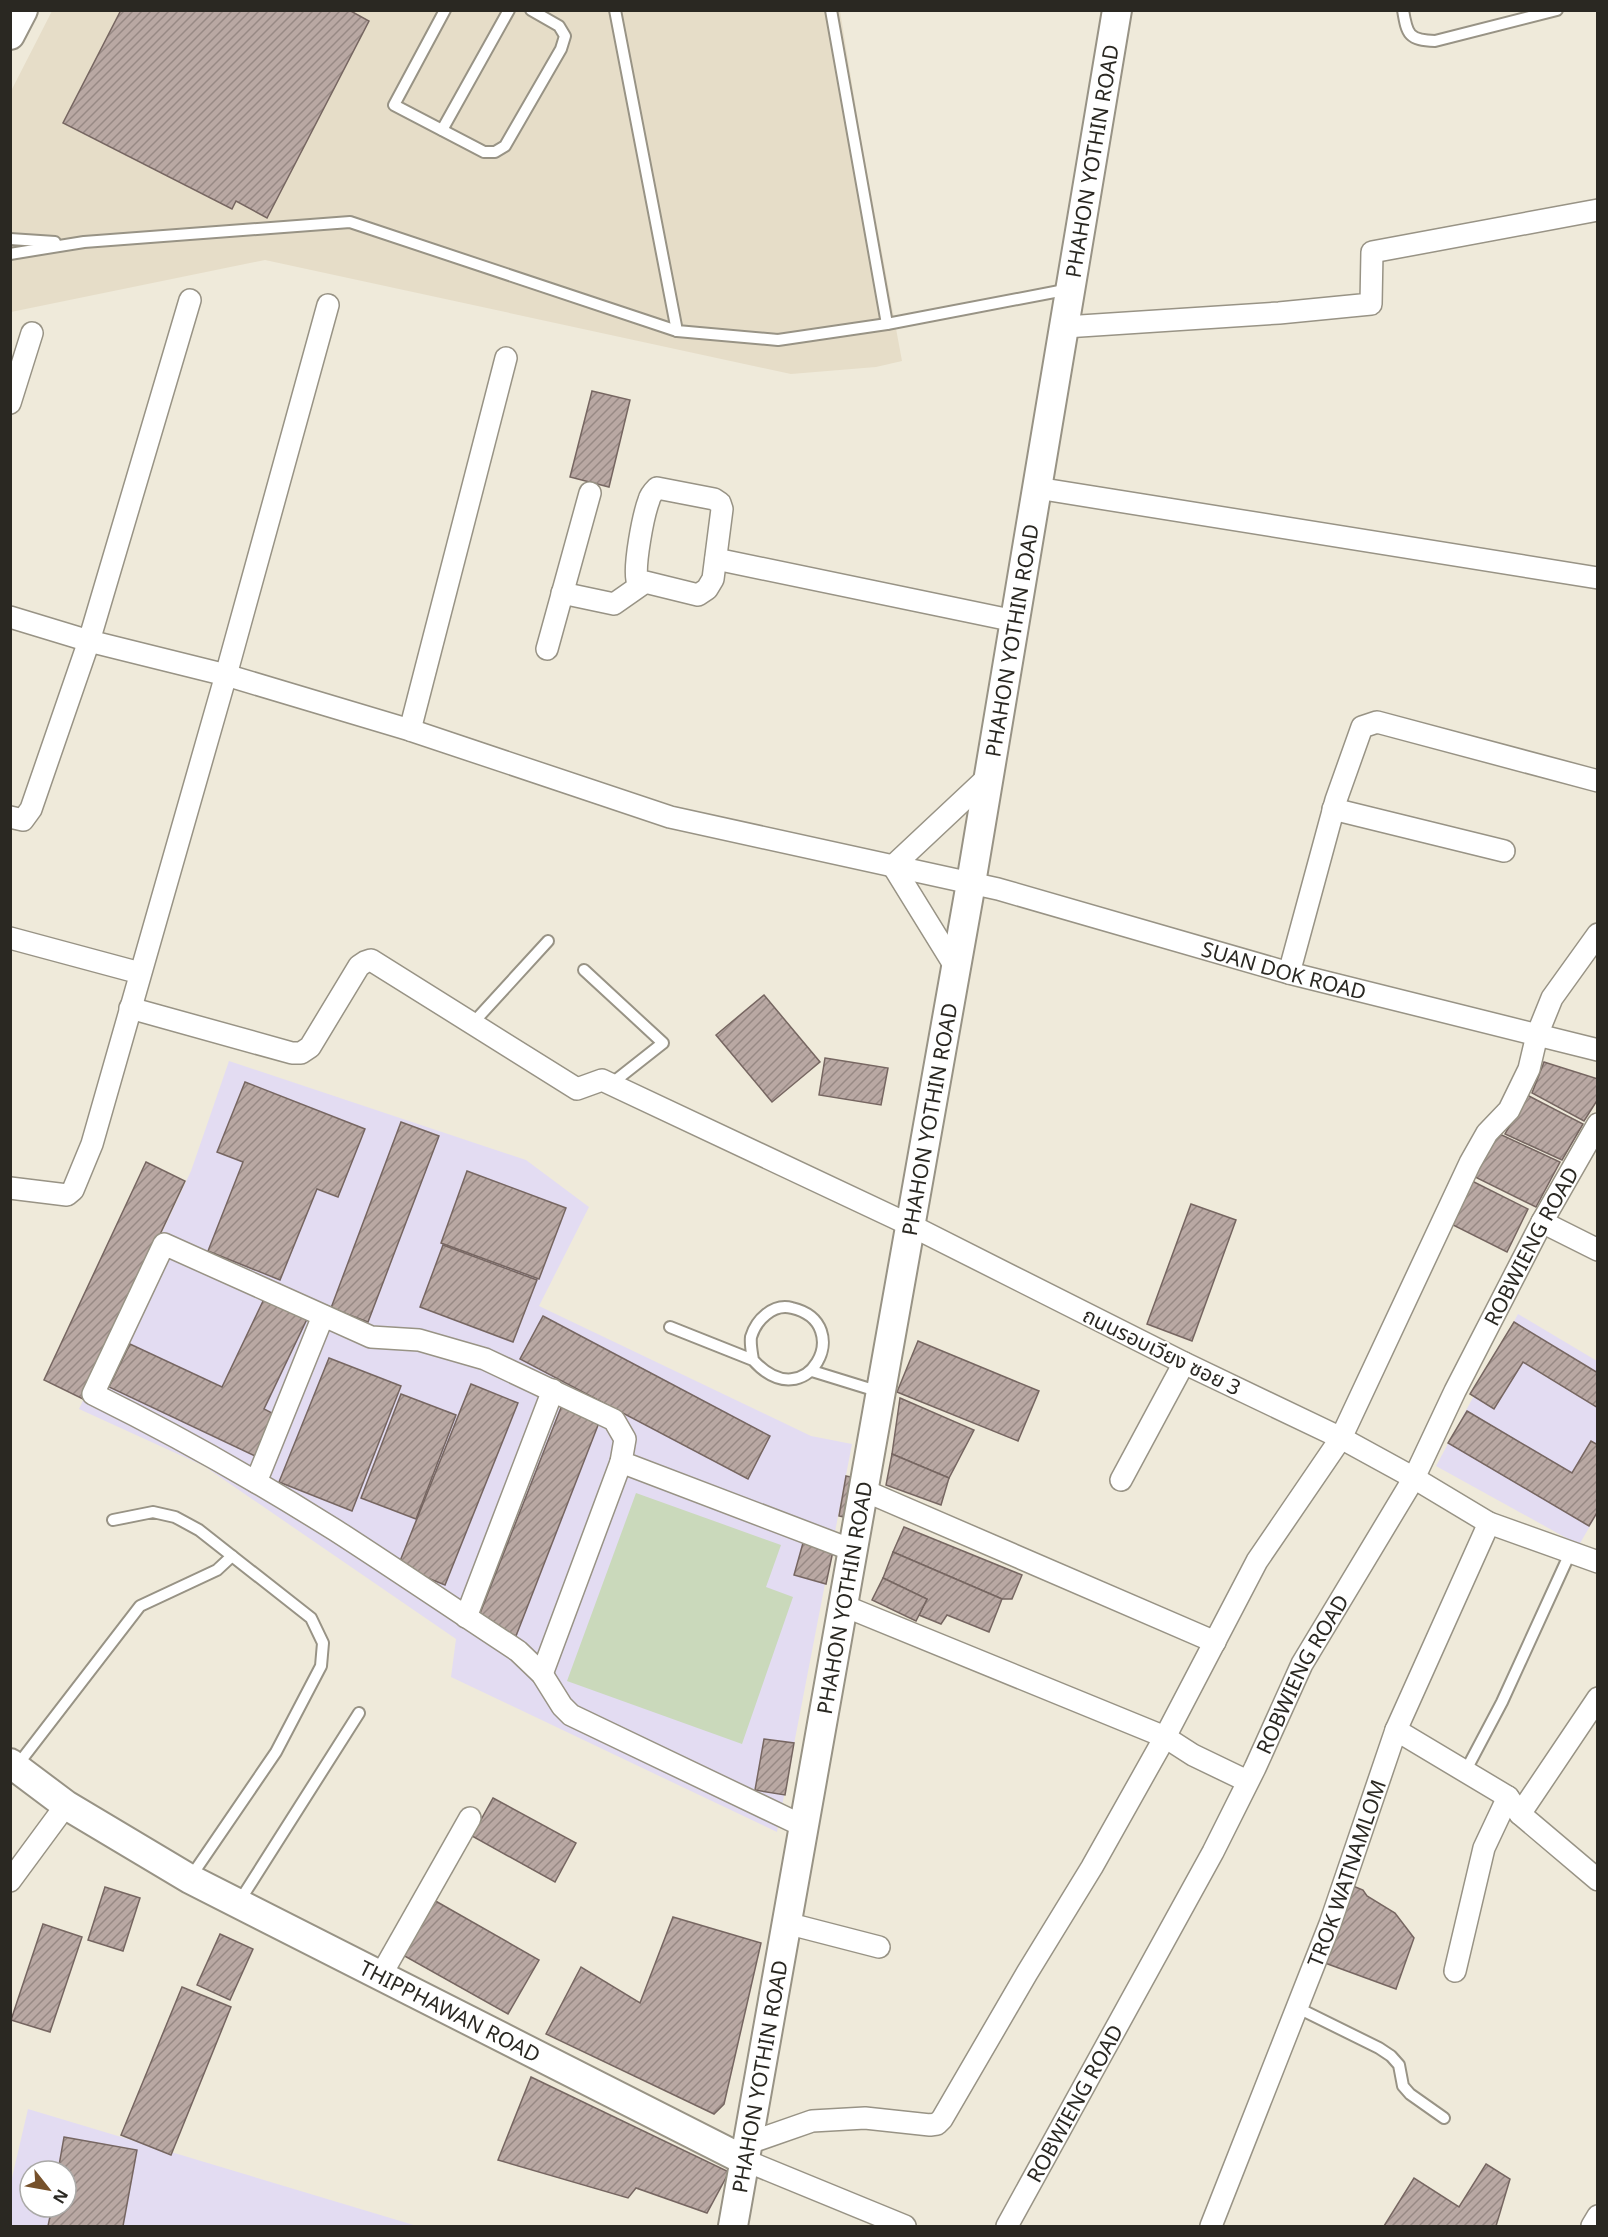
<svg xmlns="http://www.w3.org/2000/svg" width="1608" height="2237" font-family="'Noto Sans','Noto Sans Thai',sans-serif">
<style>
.built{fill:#e6ddc8}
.education{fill:#e3dcf2;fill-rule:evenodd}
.grass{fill:#cad9bb}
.building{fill:url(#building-hatch);stroke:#766661;stroke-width:1.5}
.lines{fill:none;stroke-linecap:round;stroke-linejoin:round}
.lane-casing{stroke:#989385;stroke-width:14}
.street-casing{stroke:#989385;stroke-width:24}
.secondary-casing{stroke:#989385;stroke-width:32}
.lane{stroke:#fff;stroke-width:10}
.street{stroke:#fff;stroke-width:21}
.secondary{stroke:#fff;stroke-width:28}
.labels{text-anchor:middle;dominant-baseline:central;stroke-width:4.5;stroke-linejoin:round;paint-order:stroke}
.street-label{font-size:21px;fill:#2a2822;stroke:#fff}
</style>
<defs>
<pattern id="building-hatch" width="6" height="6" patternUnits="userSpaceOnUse" patternTransform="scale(1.5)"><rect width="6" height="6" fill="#b9a8a3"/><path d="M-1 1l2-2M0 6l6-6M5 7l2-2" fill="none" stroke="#978984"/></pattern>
</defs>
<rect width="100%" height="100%" fill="#efeada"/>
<polygon class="built" points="52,11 840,11 861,139 902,361 876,367 791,374 265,260 11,312 10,93"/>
<g class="education">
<polygon points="229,1061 526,1160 589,1207 539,1306 811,1436 852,1444 777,1832 451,1677 456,1639 204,1466 79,1409 191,1171"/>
<polygon points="1518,1314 1597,1361 1597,1514 1579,1545 1436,1466"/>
<path d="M28,2109L417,2226H11V2182ZM30,2171H66V2207H30Z"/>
</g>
<polygon class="grass" points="636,1493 781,1545 766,1587 793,1597 742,1744 567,1681"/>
<g class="building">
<polygon points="121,10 349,10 369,21 267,218 236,201 232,209 63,123"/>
<polygon points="592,391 630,400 609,487 570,477"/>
<polygon points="764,995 820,1062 772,1102 716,1035"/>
<polygon points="825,1058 888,1068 881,1105 819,1095"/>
<polygon points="1544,1062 1598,1079 1598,1099 1584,1121 1532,1093"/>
<polygon points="245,1082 365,1129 338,1197 317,1189 280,1280 208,1251 243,1162 217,1152"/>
<polygon points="1527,1095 1583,1124 1562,1160 1505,1134"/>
<polygon points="401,1122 439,1136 368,1322 331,1308"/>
<polygon points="1493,1131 1560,1162 1536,1207 1471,1175"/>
<polygon points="146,1162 185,1181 83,1399 44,1380"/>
<polygon points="467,1171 566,1208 539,1279 441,1243"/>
<polygon points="1468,1179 1528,1209 1507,1252 1447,1222"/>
<polygon points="1191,1204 1236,1220 1192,1341 1147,1324"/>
<polygon points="443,1245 537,1280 513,1342 420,1307"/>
<polygon points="264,1299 307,1319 264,1409 274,1414 255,1456 109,1387 130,1344 222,1387"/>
<polygon points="543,1316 770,1436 748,1479 520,1359"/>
<polygon points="1514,1322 1598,1373 1598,1408 1523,1362 1494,1409 1470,1394"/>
<polygon points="918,1341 1039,1391 1018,1441 897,1392"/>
<polygon points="329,1358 401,1386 352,1511 279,1482"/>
<polygon points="471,1384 518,1403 445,1585 398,1566"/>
<polygon points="401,1394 456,1415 416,1519 361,1498"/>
<polygon points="900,1398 974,1430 949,1478 892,1454"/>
<polygon points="564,1400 602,1415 516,1636 477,1621"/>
<polygon points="1467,1411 1572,1473 1591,1441 1598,1445 1598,1511 1589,1526 1448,1443"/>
<polygon points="892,1454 949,1478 941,1505 886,1485"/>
<polygon points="846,1476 851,1477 844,1517 839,1516"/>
<polygon points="904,1527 1022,1575 1012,1599 1002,1599 893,1552"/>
<polygon points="803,1543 833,1551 826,1584 794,1575"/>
<polygon points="893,1552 1002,1599 989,1632 947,1615 941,1624 919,1615 927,1599 883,1578"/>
<polygon points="883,1578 927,1599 916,1621 872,1600"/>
<polygon points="764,1739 794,1743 785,1795 755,1790"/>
<polygon points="493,1798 576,1843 555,1882 472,1836"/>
<polygon points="1353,1886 1363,1890 1367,1896 1395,1913 1414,1938 1396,1989 1325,1963"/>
<polygon points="105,1887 140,1898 123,1951 88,1940"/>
<polygon points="432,1899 539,1960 508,2014 401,1954"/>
<polygon points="673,1917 761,1943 724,2104 714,2114 546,2034 581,1967 640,2003"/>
<polygon points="43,1924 82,1937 50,2032 11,2020"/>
<polygon points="220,1934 253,1949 230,2000 197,1985"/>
<polygon points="182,1987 231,2007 171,2155 121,2135"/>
<polygon points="531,2077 729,2172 707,2213 636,2188 628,2198 498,2160"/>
<polygon points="64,2137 137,2150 123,2226 48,2226 52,2207 66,2207 66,2171 58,2171"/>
<polygon points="1486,2164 1510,2179 1496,2226 1384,2226 1414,2178 1459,2207"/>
</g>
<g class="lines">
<defs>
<g id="lane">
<polyline points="445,10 394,105 484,152 495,152 505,146 561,49 565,36 559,26 531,10"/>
<polyline points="615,10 677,331 778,340 887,324 1070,289"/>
<polyline points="831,10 887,324"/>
<path d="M1403,10C1407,35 1409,40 1435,41L1557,10"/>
<polyline points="442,130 509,10"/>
<polyline points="10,239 55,242"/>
<polyline points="10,254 84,242 350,222 677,331"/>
<polyline points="584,970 663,1043 611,1084"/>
<polyline points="473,1023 548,941"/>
<path d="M670,1327L753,1360C807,1420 857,1323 792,1308C773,1303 756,1320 751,1337C750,1344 752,1353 753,1360"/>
<polyline points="812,1371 880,1392"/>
<polyline points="113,1520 153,1512 175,1517 199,1530 311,1618 323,1643 321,1666 276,1752 190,1878"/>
<polyline points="16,1767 140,1606 217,1570 232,1556"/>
<polyline points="1465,1772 1502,1702 1566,1562"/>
<polyline points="239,1902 359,1713"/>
<polyline points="1296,2007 1379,2048 1391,2056 1399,2065 1403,2086 1410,2094 1444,2118"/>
</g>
<g id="street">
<polyline points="1065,327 1279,313 1371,304 1372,252 1598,210"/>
<polyline points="10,403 32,333"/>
<path d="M657,488L714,499L720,503L722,509L713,579L707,589L698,595L637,580C634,564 643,516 649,500C650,495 654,491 657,488Z"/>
<polyline points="1037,488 1598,578"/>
<polyline points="716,559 1015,621"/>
<polyline points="562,593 614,604 644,583"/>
<path id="s1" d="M10,617L89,641L226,675L410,730L670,817L998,889L1289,973L1598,1050"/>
<polyline points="547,649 590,493"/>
<polyline points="410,730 506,358"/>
<polyline points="1333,809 1504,851"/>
<polyline points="10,817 23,820 31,809 89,641 190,300"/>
<polyline points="10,938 140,973"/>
<polyline points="956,968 893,866 989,776"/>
<polyline points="1289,973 1336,800 1362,727 1377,722 1598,781"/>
<polyline points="130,1008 292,1053 301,1053 310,1047 359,966 365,962 371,960 577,1089 602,1080 910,1225 1184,1363 1341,1438 1414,1478 1489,1523 1598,1562"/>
<polyline points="10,1188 67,1195 73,1190 92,1144 226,675 328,305"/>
<polyline points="1542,1222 1598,1250"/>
<polyline points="1121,1480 1184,1363"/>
<polyline points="256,1482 323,1316"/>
<polyline points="863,1490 1215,1642"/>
<polyline points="842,1605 1165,1737 1193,1755 1247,1781"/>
<polyline points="466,1617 553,1390"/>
<polyline points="542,1674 621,1462"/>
<polyline points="1396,1730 1508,1797 1520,1814 1598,1880"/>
<polyline points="1520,1814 1598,1698"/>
<path d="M803,1826L571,1715L562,1706L542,1674L518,1651C457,1611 397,1570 335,1530C257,1481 176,1435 93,1394L164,1244L371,1337L419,1340L485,1359L614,1420L625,1439L621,1462L852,1550"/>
<polyline points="10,1881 66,1805"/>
<polyline points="786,1923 879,1947"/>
<polyline points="1455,1971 1484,1848 1508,1797"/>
<polyline points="381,1975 470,1818"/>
<polyline points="746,2144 812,2121 865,2118 930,2125 937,2124 942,2119 1027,1973 1092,1867 1165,1737 1257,1561 1341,1438 1470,1163 1487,1133 1509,1110 1529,1069 1537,1035 1552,998 1598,934"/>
<polyline points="744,2160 905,2226"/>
<path id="s2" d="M1007,2226L1213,1852L1255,1768L1302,1664L1414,1478L1455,1391L1542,1222L1598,1124"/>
<path id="s3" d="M1211,2226L1330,1924L1396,1730L1489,1523"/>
<polyline points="1592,2226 1598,2216"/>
</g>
<g id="secondary">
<polyline points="10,35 23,10"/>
<path id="s4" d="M10,1763L66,1805L190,1879L744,2160"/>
<path id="s5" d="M733,2226L971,883L1117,10"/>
</g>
</defs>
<use href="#lane" class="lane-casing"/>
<use href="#street" class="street-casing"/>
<use href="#secondary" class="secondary-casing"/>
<use href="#lane" class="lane"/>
<use href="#street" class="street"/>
<use href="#secondary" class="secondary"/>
</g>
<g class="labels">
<g class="street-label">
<text stroke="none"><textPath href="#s5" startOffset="2096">PHAHON YOTHIN ROAD</textPath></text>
<text stroke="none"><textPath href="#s5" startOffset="1610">PHAHON YOTHIN ROAD</textPath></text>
<text stroke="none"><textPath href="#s1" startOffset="1323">SUAN DOK ROAD</textPath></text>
<text stroke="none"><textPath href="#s5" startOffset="1124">PHAHON YOTHIN ROAD</textPath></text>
<text stroke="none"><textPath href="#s2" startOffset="1112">ROBWIENG ROAD</textPath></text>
<text transform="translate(1162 1351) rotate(26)">ถนนรอบเวียง ซอย 3</text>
<text stroke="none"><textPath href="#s5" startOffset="638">PHAHON YOTHIN ROAD</textPath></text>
<text stroke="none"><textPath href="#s2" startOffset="626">ROBWIENG ROAD</textPath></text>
<text stroke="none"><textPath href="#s3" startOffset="378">TROK WATNAMLOM</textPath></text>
<text stroke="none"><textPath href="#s4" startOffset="506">THIPPHAWAN ROAD</textPath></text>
<text stroke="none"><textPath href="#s5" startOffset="152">PHAHON YOTHIN ROAD</textPath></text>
<text stroke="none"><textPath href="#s2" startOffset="140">ROBWIENG ROAD</textPath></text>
</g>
</g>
<rect width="1608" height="2237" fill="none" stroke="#2a2822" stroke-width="24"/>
<g transform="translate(48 2189) rotate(121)"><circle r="28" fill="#ffffff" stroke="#aaa9a7" stroke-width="1.5"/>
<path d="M0-4.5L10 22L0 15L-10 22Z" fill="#76512b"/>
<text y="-9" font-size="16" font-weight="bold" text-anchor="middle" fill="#2a2822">N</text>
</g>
</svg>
